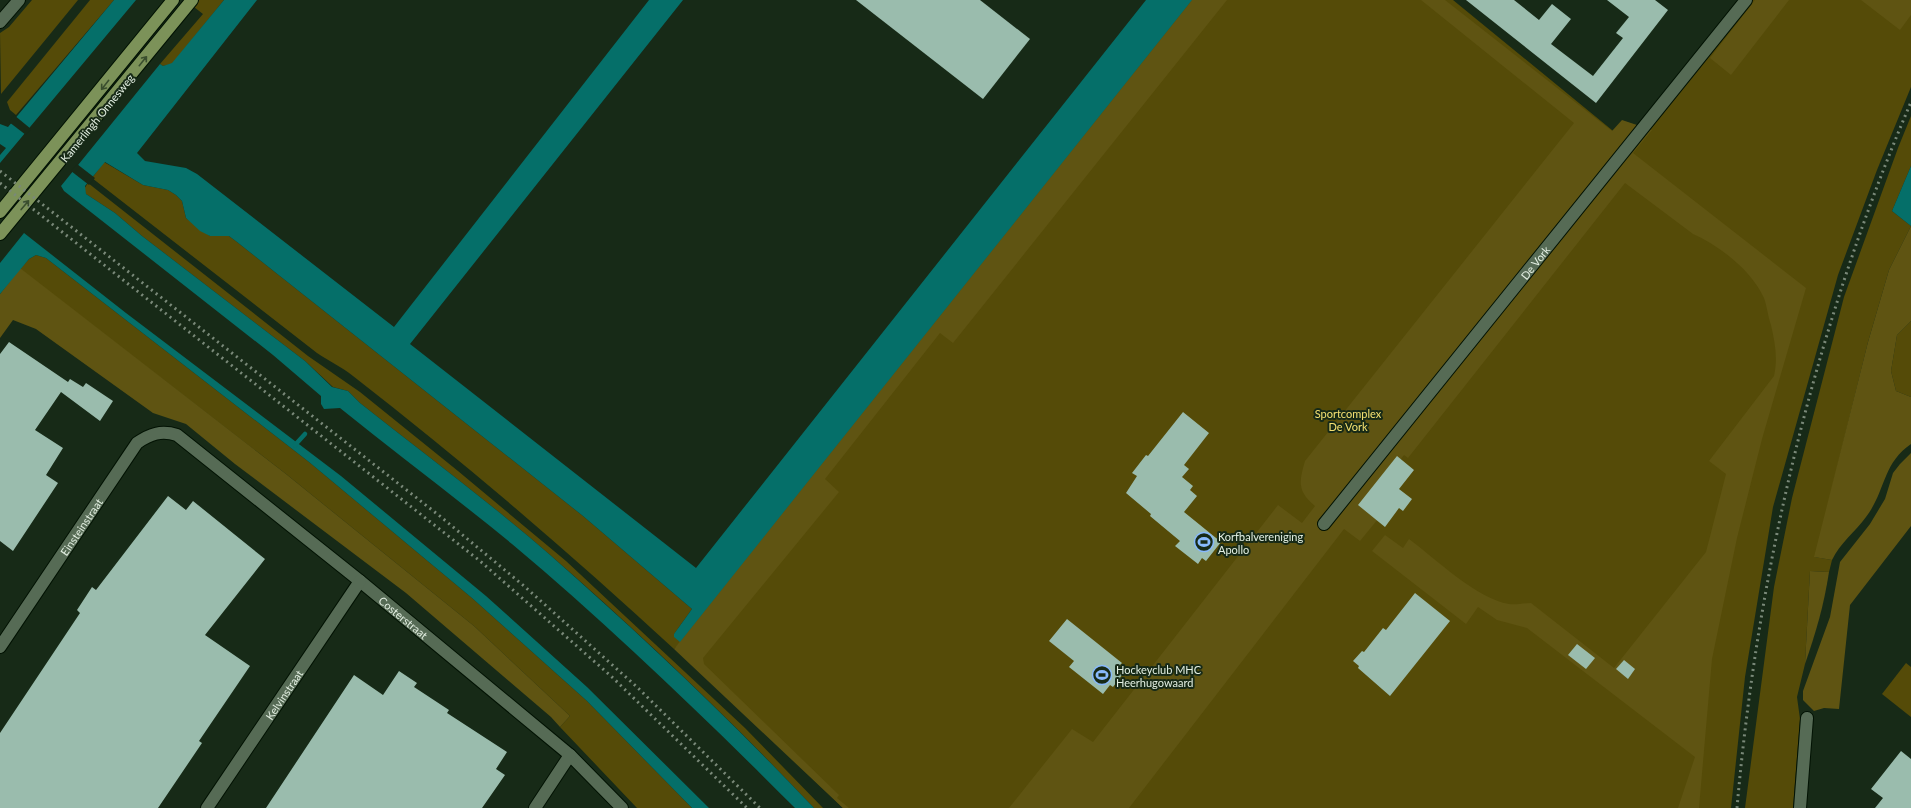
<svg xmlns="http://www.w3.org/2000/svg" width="1911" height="808" font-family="Lato,sans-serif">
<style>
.green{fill:#554b08}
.forest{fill:#5f5412}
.water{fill:#056f69}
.pier{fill:#172a17}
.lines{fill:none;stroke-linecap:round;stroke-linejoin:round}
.stream{stroke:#056f69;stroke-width:4.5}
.building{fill:#9abcad}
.street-casing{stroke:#021203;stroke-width:14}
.primary-casing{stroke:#021203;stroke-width:14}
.street{stroke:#566b55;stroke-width:12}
.primary{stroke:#7c9259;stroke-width:12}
.rail{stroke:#7a8979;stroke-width:3;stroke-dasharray:2 4;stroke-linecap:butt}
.oneway{stroke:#3a4e2e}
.labels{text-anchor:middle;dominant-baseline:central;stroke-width:4;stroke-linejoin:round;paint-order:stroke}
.street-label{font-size:11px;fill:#e3efe2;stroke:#172a17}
.park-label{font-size:11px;fill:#f5e171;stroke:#172a17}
.poi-label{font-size:11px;fill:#e3efe2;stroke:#172a17;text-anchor:start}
</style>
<rect width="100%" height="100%" fill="#172a17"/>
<g class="green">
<polygon points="32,0 78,0 1,94 0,33 9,27"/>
<polygon points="90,0 114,0 16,115 10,110 7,102"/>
<polygon points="199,0 224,0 172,64 163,66 160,64 203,14 194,7"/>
<path d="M1184,0H1453L1629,144L1744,0H1911V87L1877,170L1838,275L1773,507L1745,677L1731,808H843L676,647L674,649C571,554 464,462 353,376C342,367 329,361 317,353L92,178L104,162L143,185L168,190L176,195L182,201L186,218L210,236H229L237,242L583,516L692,609L674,634Z"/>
<polygon points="1911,116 1911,166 1892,211 1911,226 1889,270 1868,342 1815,557 1832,560 1829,572 1810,571 1805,664 1797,697 1800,719 1793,808 1745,808 1774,587 1792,498 1844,297 1898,148"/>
<path d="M88,183L308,356L360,392L458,471L566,561L745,728L823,808H814C730,719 641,634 549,554C488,501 423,453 360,403L348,391L333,387L305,361L142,236L115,213L86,194L84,189Z"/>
<polygon points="36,255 46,258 309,462 472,598 587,701 692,808 637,808 560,727 570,716 474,626 286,474 20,269 29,259"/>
<polygon points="1911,321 1911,397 1896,391 1891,371 1897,335"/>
<polygon points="1906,663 1911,667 1911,717 1882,694"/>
</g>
<g class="forest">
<polygon points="1192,0 1227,0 953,343 940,333 825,479 839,492 703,658 704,664 839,795 837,798 849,808 843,808 674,649"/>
<path d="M1421,0H1445L1612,131L1622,120L1652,130L1633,153L1806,288L1762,439L1737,538L1712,659L1699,808H1678L1695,757L1527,628L1497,620L1478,607L1466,624L1372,551L1385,535L1403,548L1409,539C1436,559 1477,599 1509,604C1516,605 1524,603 1531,603L1614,668L1706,552L1726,474L1709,461L1774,376C1778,358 1775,343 1771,325C1768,317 1767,306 1764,298C1751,270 1720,246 1693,234L1625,183L1408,458L1404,455L1364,507L1378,519L1360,541L1344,529L1129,808H1009L1072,729L1093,742L1278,505L1302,523L1315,506C1297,491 1299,482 1305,461L1574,123Z"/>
<polygon points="1755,0 1789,0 1731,75 1710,58"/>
<polygon points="1861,0 1911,0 1911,15 1900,30"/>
<path d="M1911,226V321L1897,335L1891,371L1896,391L1911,397V444C1882,464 1886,491 1866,517C1855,532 1840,543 1832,560L1814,557L1868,342L1889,270Z"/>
<polygon points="20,268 286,474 474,626 570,716 560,727 551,717 406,593 235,464 186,424 153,413 36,329 13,320 0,338 0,294"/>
<polygon points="1911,453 1911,526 1850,605 1839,709 1824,708 1814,711 1803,700 1803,691 1830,617 1840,562 1870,524 1885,499 1893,473 1900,464"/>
<path d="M1810,571L1829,572C1824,605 1816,632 1805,664Z"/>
</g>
<g class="water">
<polygon points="114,0 136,0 0,163 0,155 6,148 0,144 0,124 8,127"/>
<path d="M224,0H257L137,153L145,161L186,168L197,174L394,327L649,0H683L410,344L696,568L1146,0H1192L680,642L674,637V634L692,609L583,516L237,242L229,236H210L200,231L186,218L182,201L176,195L168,190L143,185L105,162L85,186L86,194L115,213L142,236L305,361L332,387L348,391L360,403C423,453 488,501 549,554C641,635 730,719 814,808H795C704,717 611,627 512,544C456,498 397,454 340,408L324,409L321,404V396L273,355L64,191L61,186L160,64L163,66L172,63Z"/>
<polygon points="1911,166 1911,226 1892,211"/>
<polygon points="24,233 126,313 341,476 486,596 587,687 709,808 692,808 587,701 472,598 309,462 46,258 36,255 29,259 0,294 0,263"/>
</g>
<g class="pier">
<polygon points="14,115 31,129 26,135 9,122"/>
<polygon points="77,164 95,178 89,185 71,171"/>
</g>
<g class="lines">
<polyline class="stream" points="295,445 305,434"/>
</g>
<g class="building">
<polygon points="856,0 980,0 1030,39 983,99"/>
<polygon points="1466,0 1514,0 1539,20 1552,4 1571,19 1551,44 1593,76 1623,38 1616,33 1629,17 1607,0 1655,0 1668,10 1596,103"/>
<polygon points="9,342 68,382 70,379 83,387 86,383 113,401 100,421 61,392 35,430 63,448 46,475 58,483 13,551 0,541 0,354"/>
<polygon points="1183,412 1209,433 1184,465 1189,469 1182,477 1193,486 1190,490 1197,496 1184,512 1221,542 1206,561 1202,558 1198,564 1175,546 1180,541 1150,516 1151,514 1126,493 1137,476 1132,473 1146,455 1148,456"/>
<polygon points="1397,456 1414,470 1399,489 1412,499 1403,511 1399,508 1385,527 1358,505"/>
<polygon points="168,496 186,510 193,501 265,559 205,635 250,666 199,741 202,743 158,808 0,808 0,733 80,613 77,610 92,587 96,590"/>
<polygon points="1415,593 1450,621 1390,696 1358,668 1359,666 1353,661 1362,651 1364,652 1383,628 1386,630"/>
<polygon points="1067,619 1122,663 1115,670 1122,675 1113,687 1110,685 1103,694 1069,667 1074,661 1049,641"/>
<polygon points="1577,644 1595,658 1586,669 1568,655"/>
<polygon points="1624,660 1635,669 1628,679 1616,669"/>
<polygon points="399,671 417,683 414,687 449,710 447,713 507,752 496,769 505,775 482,808 266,808 354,675 383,695"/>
<polygon points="1901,751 1911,759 1911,808 1875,808 1883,798 1871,789"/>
</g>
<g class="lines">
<defs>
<g id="street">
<polyline points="0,22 19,0"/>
<path id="s1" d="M1324,524L1746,0"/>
<path id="s2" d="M0,647L137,443C150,434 161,430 177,435L360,581L570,755L622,808"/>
<path id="s3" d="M207,808L360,581"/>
<polyline points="535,808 570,755"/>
<polyline points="1800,808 1807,718"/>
</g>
<g id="primary">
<polyline points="0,212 173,0"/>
<polyline points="0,234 192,0"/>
</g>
</defs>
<use href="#street" class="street-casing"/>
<use href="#primary" class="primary-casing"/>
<use href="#street" class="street"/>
<use href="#primary" class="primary"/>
<g class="rail">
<polyline points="0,171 441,517 524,586 637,687 760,808"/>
<polyline points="0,183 480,561 612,677 747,808"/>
<path d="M1737,808C1758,566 1816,325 1911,102"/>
</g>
</g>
<defs><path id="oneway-shaft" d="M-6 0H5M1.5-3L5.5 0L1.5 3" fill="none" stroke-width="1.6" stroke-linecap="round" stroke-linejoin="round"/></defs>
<g class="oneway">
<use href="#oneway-shaft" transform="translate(143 61) rotate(-51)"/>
<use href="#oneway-shaft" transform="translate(105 85) rotate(128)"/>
<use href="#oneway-shaft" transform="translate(25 205) rotate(-50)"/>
</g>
<defs>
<symbol id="stadium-ring" viewBox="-11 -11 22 22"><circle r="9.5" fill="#172a17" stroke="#88bafc" stroke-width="1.5"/><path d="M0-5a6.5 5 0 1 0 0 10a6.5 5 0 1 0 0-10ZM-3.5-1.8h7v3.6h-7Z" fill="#88bafc"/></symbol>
</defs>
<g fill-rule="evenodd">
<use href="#stadium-ring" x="1193" y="531" width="22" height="22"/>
<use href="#stadium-ring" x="1091" y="664" width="22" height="22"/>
</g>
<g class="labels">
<g class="street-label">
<text transform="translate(97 118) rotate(-51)">Kamerlingh Onnesweg</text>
<text stroke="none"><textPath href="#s1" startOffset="336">De Vork</textPath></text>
<text stroke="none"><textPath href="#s2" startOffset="145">Einsteinstraat</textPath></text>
<text stroke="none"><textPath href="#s2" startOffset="579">Costerstraat</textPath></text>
<text stroke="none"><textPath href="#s3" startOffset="137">Kelvinstraat</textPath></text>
</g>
<g class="park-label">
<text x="1348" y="413">Sportcomplex<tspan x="1348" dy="13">De Vork</tspan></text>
</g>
<g class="poi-label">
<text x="1218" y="536">Korfbalvereniging<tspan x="1218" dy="13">Apollo</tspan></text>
<text x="1116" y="669">Hockeyclub MHC<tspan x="1116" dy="13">Heerhugowaard</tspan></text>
</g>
</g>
</svg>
